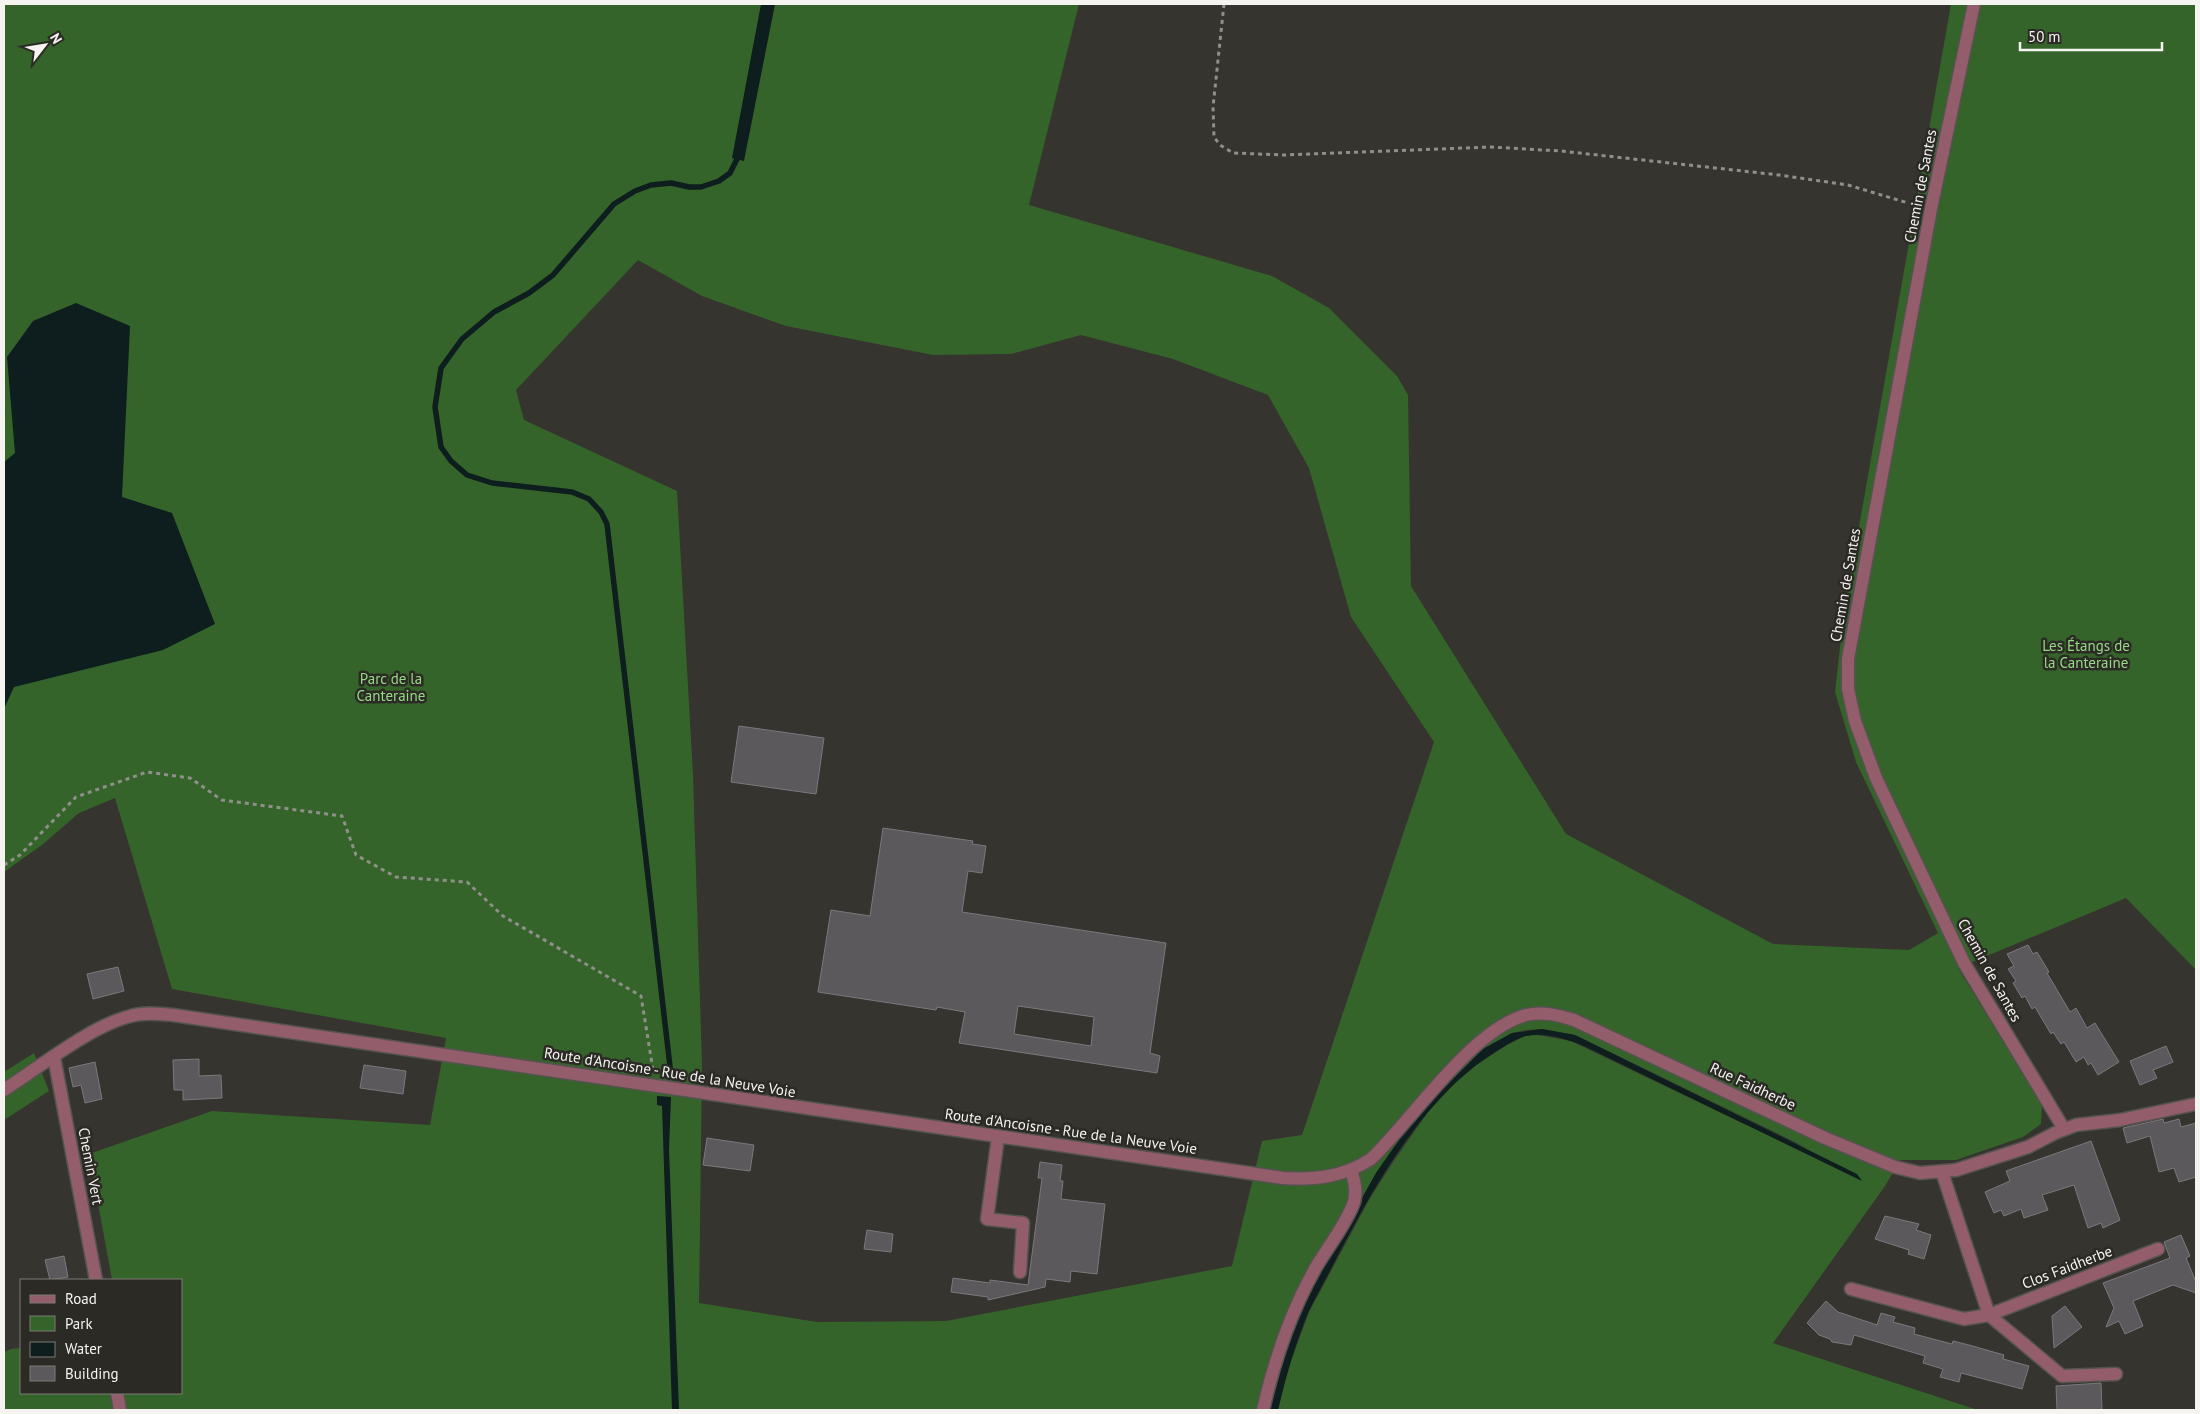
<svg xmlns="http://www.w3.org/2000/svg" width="2200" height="1414" font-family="'PT Sans',sans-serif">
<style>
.green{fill:#35642a;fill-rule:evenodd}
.water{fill:#0e1d1e}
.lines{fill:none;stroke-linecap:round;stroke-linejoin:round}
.stream{stroke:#0e1d1e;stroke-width:5.5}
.building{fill:#5c595d;stroke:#7c787d;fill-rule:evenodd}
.minor-casing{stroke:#54534e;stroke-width:15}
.path{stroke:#908f8b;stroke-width:3;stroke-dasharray:4 4;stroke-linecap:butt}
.minor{stroke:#935d6c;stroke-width:12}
.labels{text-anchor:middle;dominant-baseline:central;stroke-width:5;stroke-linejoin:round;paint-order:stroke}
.street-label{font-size:15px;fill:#f5f4f1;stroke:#2b2a25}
.park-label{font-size:15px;fill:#96d985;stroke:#2b2a25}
</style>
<rect width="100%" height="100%" fill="#35342f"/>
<g class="green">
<path d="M4,4H1079L1029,205L1272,276L1329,308L1397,376L1408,395L1411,586L1566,834L1773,944L1909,950L1938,933L1856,762L1835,692L1844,612L1951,4H2196V970L2126,898L1958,968L2042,1106L2041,1124L2023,1137L1956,1160H1900L1885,1186L1773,1343L1978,1410H1278L1286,1375L1309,1312L1370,1198L1393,1162L1428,1112L1454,1084L1475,1066L1507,1045L1525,1036L1538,1035L1571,1041L1740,1122L1807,1148L1575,1035L1542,1029L1527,1030L1512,1033L1483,1049L1436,1096L1404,1133L1376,1173L1309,1293L1285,1353L1270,1410H4V1352L11,1349L21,1348V1393H181V1280H112L89,1154L212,1111L430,1125L446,1038L172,989L115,798L79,813L42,845L4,872ZM638,260L702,296L786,326L933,355L1011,354L1081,335L1173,359L1268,395L1309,468L1351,617L1434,742L1302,1135L1262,1141L1232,1266L946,1321L817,1322L699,1303L702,1065L693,775L677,491L524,420L516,390Z"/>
<polygon points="34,1053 49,1091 4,1120 4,1072"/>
</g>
<g class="water">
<polygon points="761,4 775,4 744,161 732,158"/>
<polygon points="76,303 130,326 122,497 172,513 215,624 163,650 14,687 4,709 4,462 15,453 7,357 33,321"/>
<path d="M1542,1029L1575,1035L1857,1174L1862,1181L1584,1046C1566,1039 1545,1032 1526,1036C1515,1039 1505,1046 1495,1052C1422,1098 1374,1187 1334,1263C1326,1279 1316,1296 1308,1313C1295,1344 1286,1377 1278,1410H1270L1285,1353L1309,1293L1376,1173L1404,1133L1436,1096L1483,1049L1512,1033Z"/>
<polygon points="657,1096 671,1097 669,1150 679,1410 672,1410 662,1106 657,1105"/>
</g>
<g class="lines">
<polyline class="stream" points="671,1075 607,524 601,512 589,499 572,492 492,483 467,475 451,461 441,447 435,407 441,368 462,339 494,312 529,293 553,275 614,204 635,191 651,185 671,183 689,187 701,187 719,181 730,173 740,153"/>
</g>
<g class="building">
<polygon points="739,726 824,738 816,794 731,782"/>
<path d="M883,828L973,841L972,844L986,846L982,873L968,871L962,912L1166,943L1150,1053L1160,1056L1157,1073L959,1043L965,1012L937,1007L936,1010L818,992L831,910L870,916ZM1018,1006L1094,1017L1091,1046L1014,1034Z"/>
<polygon points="2028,945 2033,954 2037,952 2049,972 2047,973 2070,1012 2076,1008 2087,1028 2095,1023 2119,1062 2098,1075 2091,1063 2088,1065 2084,1057 2076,1062 2064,1042 2061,1044 2053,1032 2051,1034 2035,1007 2032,1009 2025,996 2022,998 2013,983 2016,981 2008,969 2014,966 2007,954"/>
<polygon points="118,967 124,991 93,999 87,974"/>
<polygon points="2166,1046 2173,1062 2153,1070 2157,1078 2140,1085 2130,1061"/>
<polygon points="199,1059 199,1076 221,1075 222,1098 183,1100 183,1090 174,1090 173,1060"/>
<polygon points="95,1062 102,1099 85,1103 81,1085 73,1087 69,1068"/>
<polygon points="364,1065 406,1071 403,1094 360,1088"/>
<polygon points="2163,1119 2164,1123 2179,1119 2181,1127 2196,1123 2196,1177 2179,1182 2174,1168 2159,1172 2150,1136 2127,1143 2123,1128"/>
<polygon points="707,1138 754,1145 750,1171 703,1165"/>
<polygon points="2091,1141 2120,1220 2103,1228 2101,1223 2088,1228 2074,1185 2042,1195 2048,1210 2024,1218 2021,1209 2004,1216 2001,1210 1994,1213 1985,1192 2010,1181 2006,1171"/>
<polygon points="1040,1162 1062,1165 1060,1181 1063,1181 1061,1199 1105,1204 1097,1274 1071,1271 1070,1282 1046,1279 1045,1287 988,1300 988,1297 951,1292 953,1278 990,1283 990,1280 1028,1285 1042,1178 1038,1178"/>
<polygon points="1885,1216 1919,1224 1916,1230 1931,1235 1924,1259 1908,1254 1909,1250 1875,1239"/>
<polygon points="867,1230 893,1234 891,1252 864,1249"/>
<polygon points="2181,1235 2190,1256 2186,1258 2196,1282 2196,1293 2173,1285 2133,1301 2143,1326 2125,1334 2119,1321 2106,1327 2114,1308 2103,1283 2170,1258 2164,1242"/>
<polygon points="64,1256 68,1277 50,1280 45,1260"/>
<polygon points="1826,1301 1838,1312 1877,1325 1881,1313 1895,1317 1893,1322 1915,1328 1914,1334 1952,1344 1953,1341 1969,1345 2004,1355 2003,1359 2029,1366 2022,1389 1961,1373 1959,1382 1940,1377 1943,1369 1923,1363 1925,1356 1854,1335 1851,1345 1832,1342 1830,1339 1819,1335 1807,1323"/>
<polygon points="2065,1306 2082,1327 2054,1348 2052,1316"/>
<polygon points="2101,1383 2102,1410 2057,1410 2056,1386"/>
</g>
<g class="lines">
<defs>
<g id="minor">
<polyline points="1974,4 1931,209 1848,659 1848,689 1855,721 1876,778 1964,963 2064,1129"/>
<polyline points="54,1057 96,1280"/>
<path d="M4,1090C38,1068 92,1025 131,1016C144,1012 159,1014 173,1015L1283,1178C1315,1180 1343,1177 1371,1159C1412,1120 1472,1029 1526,1015C1542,1011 1558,1015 1574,1020L1825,1138L1895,1167L1920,1173L1956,1170L2028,1147L2055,1133L2076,1125L2120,1120L2196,1104"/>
<polyline points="998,1137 987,1219 1023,1223 1020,1272"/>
<polyline points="1942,1172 1989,1315 2062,1376 2116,1374"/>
<polyline points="1851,1289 1964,1319 1989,1315 2158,1249"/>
<polyline points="117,1393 120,1410"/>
<path d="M1263,1410C1274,1361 1291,1311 1316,1267C1328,1247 1343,1228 1352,1207C1358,1195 1355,1182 1351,1170"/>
</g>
</defs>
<use href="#minor" class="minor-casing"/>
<g class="path">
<polyline points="1224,4 1213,107 1214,137 1220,145 1233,153 1284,155 1491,147 1561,151 1779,175 1848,185 1918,206"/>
<polyline points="4,865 20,855 76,797 147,772 190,778 222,800 342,816 356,855 396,877 467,882 503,916 641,996 653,1070"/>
</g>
<use href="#minor" class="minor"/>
</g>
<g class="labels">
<g class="street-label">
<text transform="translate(1920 186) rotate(-79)">Chemin de Santes</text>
<text transform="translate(1845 585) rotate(-80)">Chemin de Santes</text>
<text transform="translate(1990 970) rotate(61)">Chemin de Santes</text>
<text transform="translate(670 1072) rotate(9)">Route d'Ancoisne - Rue de la Neuve Voie</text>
<text transform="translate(1753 1086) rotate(25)">Rue Faidherbe</text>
<text transform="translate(1071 1131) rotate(8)">Route d'Ancoisne - Rue de la Neuve Voie</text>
<text transform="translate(91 1166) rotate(79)">Chemin Vert</text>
<text transform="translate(2067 1267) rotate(-21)">Clos Faidherbe</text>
</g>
<g class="park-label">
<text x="2086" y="645">Les Étangs de<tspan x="2086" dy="17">la Canteraine</tspan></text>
<text x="391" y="678">Parc de la<tspan x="391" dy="17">Canteraine</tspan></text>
</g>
</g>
<rect width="2200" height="1414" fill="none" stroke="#f5f4f1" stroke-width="10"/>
<rect x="20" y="1279" width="162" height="115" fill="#2b2a25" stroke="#7c7b77"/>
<rect x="30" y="1295" width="25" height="8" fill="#935d6c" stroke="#7c7b77"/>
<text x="65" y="1304" font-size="15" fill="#f5f4f1">Road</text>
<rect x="30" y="1316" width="25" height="15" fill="#35642a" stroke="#7c7b77"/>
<text x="65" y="1329" font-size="15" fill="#f5f4f1">Park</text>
<rect x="30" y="1342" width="25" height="15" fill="#0e1d1e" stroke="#7c7b77"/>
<text x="65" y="1354" font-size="15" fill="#f5f4f1">Water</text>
<rect x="30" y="1366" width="25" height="15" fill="#5c595d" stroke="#7c7b77"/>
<text x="65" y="1379" font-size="15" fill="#f5f4f1">Building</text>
<g transform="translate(45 45) rotate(59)" stroke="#2b2a25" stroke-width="4" paint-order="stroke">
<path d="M0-4L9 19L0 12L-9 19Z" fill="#f5f4f1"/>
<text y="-8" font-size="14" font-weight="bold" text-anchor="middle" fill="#f5f4f1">N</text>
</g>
<path d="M2020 42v8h142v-8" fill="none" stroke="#f5f4f1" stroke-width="2.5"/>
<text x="2028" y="42" font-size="15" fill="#f5f4f1" stroke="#2b2a25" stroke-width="4" paint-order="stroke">50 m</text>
</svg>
